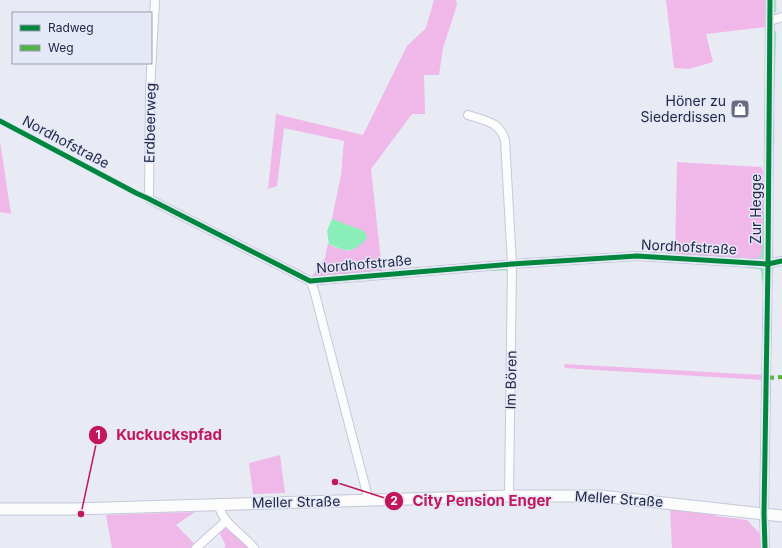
<svg xmlns="http://www.w3.org/2000/svg" width="782" height="548" viewBox="0 0 782 548" font-family="Inter,sans-serif">
<style>
.green{fill:#f0b7e9}
.water{fill:#8aeeb8}
.lines{fill:none;stroke-linecap:round;stroke-linejoin:round}
.stream{stroke:#8aeeb8;stroke-width:2.5}
.street-casing{stroke:#c4c8d9;stroke-width:10}
.secondary-casing{stroke:#c4c8d9;stroke-width:13}
.street{stroke:#fcfcfd;stroke-width:8}
.secondary{stroke:#fcfcfd;stroke-width:11}
.quiet{stroke:#55b247;stroke-width:4;stroke-dasharray:8 4;stroke-linecap:butt}
.cycleway-casing{stroke:#e4e8f7;stroke-width:8}
.cycleway{stroke:#00873e;stroke-width:5}
.labels{text-anchor:middle;stroke-width:3;stroke-linejoin:round;paint-order:stroke}
.poi-label{font-size:14px;fill:#232846;stroke:#e4e8f7;text-anchor:end}
.street-label{font-size:14px;fill:#232846;stroke:#e4e8f7}
.leader{fill:none;stroke:#c2185b;stroke-width:1.5}
.callout-dot{fill:#c2185b;stroke:#e4e8f7;stroke-width:1.5}
.mark-label{font-size:12px;text-anchor:middle;font-weight:bold;fill:#fff}
.callout-label{font-size:15px;text-anchor:middle;font-weight:bold;fill:#c2185b;stroke:#e4e8f7;stroke-width:3;stroke-linejoin:round;paint-order:stroke}
</style>
<rect width="100%" height="100%" fill="#e8ebf3"/>
<g class="green">
<path d="M 434,0 L 456,0 L 457,5 L 443,48 L 439,75 L 424,75 L 425,114 L 412,114 L 371,169 L 382,270 L 379,272 L 310,279 L 325,258 L 328,243 C 333,248 342,249 350,251 L 363,231 L 332,219 L 341,175 L 344,141 L 284,128 L 277,186 L 268,189 L 276,114 L 363,135 L 407,46 L 426,28 Z"/>
<polygon points="666,0 767,0 767,27 706,34 713,62 689,69 674,68"/>
<polygon points="0,141 11,214 0,212"/>
<polygon points="677,162 761,167 763,171 763,259 675,254"/>
<polygon points="564,364 762,375 762,380 565,368"/>
<polygon points="280,455 285,493 253,494 249,463"/>
<polygon points="670,508 715,513 715,516 747,520 762,536 762,548 672,548"/>
<polygon points="195,512 176,525 197,546 194,548 112,548 106,515"/>
<polygon points="226,528 252,548 224,548 226,546 219,532"/>
</g>
<path class="water" d="M 332,219 L 364,231 L 367,238 C 353,254 347,252 329,244 L 327,231 Z"/>
<g class="lines">
<g class="stream">
<polyline points="775,11 775,0"/>
<polyline points="773,98 775,32"/>
<polyline points="773,143 773,119"/>
<polyline points="759,259 762,257 763,251 765,190"/>
<polyline points="744,266 759,268 762,270 763,280"/>
<polyline points="493,270 505,269 508,270"/>
</g>
<defs>
<g id="street">
<polyline points="155,0 150,90 149,199 310,281 512,264 637,256 768,264 782,261"/>
<polyline points="770,21 782,17"/>
<path d="M 468,115 C 485,121 499,121 505,140 L 512,264 L 509,496"/>
<polyline points="310,281 314,290 369,501"/>
<path d="M 218,504 C 224,526 241,532 254,548"/>
<polyline points="196,548 226,521"/>
<polyline points="765,548 764,514 768,264 770,0"/>
</g>
<polyline id="secondary" points="0,509 73,509 509,496 601,496 782,516"/>
</defs>
<use href="#street" class="street-casing"/>
<use href="#secondary" class="secondary-casing"/>
<use href="#street" class="street"/>
<use href="#secondary" class="secondary"/>
<polyline class="quiet" points="766,378 782,377"/>
<defs>
<g id="cycleway">
<polyline points="0,121 136,193 149,199 310,281 512,264 637,256 768,264 782,261"/>
<polyline points="765,548 764,514 768,264 770,0"/>
</g>
</defs>
<use href="#cycleway" class="cycleway-casing"/>
<use href="#cycleway" class="cycleway"/>
</g>
<defs>
<symbol id="shop-square" viewBox="-11 -11 22 22"><rect x="-9" y="-9" width="18" height="18" rx="4" fill="#686c83" stroke="#e4e8f7"/><path d="M-5-2.5h2.3a2.7 3.5 0 0 1 5.4 0H5L5.5 6h-11ZM-1.5-2.5h3a1.5 2.3 0 0 0-3 0Z" fill="#fff"/></symbol>
</defs>
<g fill-rule="evenodd">
<use href="#shop-square" x="729" y="98" width="22" height="22"/>
</g>
<g class="labels">
<g class="poi-label">
<text x="726" y="106">Höner zu<tspan x="726" dy="16">Siederdissen</tspan></text>
</g>
<g class="street-label">
<text transform="translate(150 123) rotate(-89)" y="5">Erdbeerweg</text>
<text transform="translate(66 142) rotate(28)" y="5">Nordhofstraße</text>
<text transform="translate(756 209) rotate(-90)" y="5">Zur Hegge</text>
<text transform="translate(689 247) rotate(3)" y="5">Nordhofstraße</text>
<text transform="translate(364 264) rotate(-5)" y="5">Nordhofstraße</text>
<text transform="translate(511 380) rotate(-89)" y="5">Im Bören</text>
<text transform="translate(619 499) rotate(4)" y="5">Meller Straße</text>
<text transform="translate(296 502) rotate(-1)" y="5">Meller Straße</text>
</g>
</g>
<path class="leader" d="M81 514L98 435M335 482L394 501"/>
<g class="callout-dot">
<circle cx="81" cy="514" r="4"/>
<circle cx="335" cy="482" r="4"/>
<circle cx="98" cy="435" r="10"/>
<circle cx="394" cy="501" r="10"/>
</g>
<g class="mark-label">
<text x="98" y="439">1</text>
<text x="394" y="505">2</text>
</g>
<g class="callout-label">
<text x="169" y="440">Kuckuckspfad</text>
<text x="482" y="506">City Pension Enger</text>
</g>
<rect x="12" y="12" width="140" height="52" fill="#e4e8f7" stroke="#979bb0"/>
<rect x="20" y="25" width="20" height="6" fill="#00873e" stroke="#979bb0"/>
<text x="48" y="32" font-size="12" fill="#232846">Radweg</text>
<rect x="20" y="45" width="20" height="6" fill="#55b247" stroke="#979bb0"/>
<text x="48" y="52" font-size="12" fill="#232846">Weg</text>
</svg>
